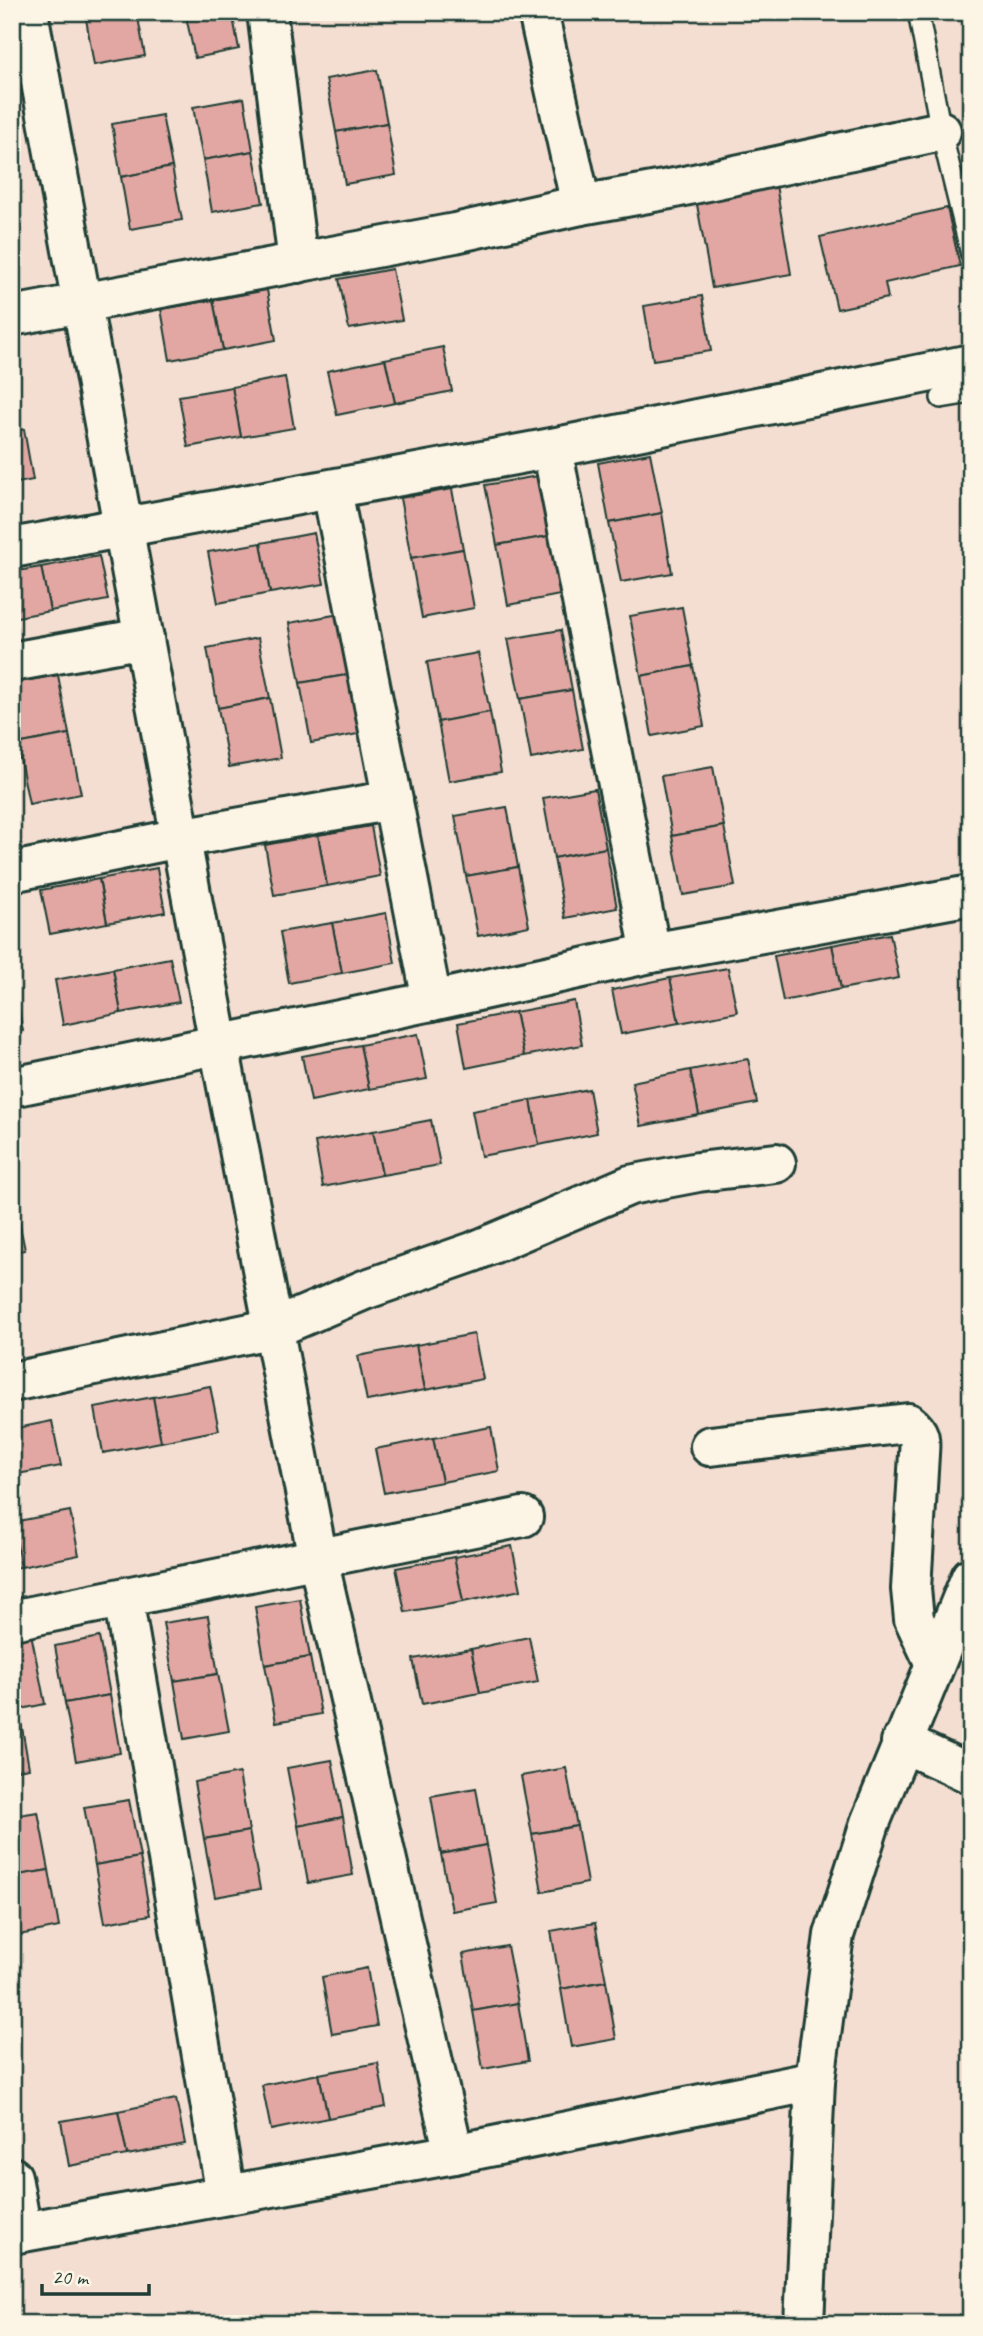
<svg xmlns="http://www.w3.org/2000/svg" width="983" height="2336" viewBox="0 0 983 2336" font-family="Caveat,sans-serif">
<style>
.building{fill:#e2a7a2;stroke:#1f3d34;stroke-width:2}
.lines{fill:none;stroke-linecap:round;stroke-linejoin:round}
.service-casing{stroke:#1f3d34;stroke-width:24}
.minor-casing{stroke:#1f3d34;stroke-width:44}
.service{stroke:#fcf5e5;stroke-width:19}
.minor{stroke:#fcf5e5;stroke-width:38}
</style>
<rect width="100%" height="100%" fill="#f4ded1"/>
<filter id="ink" filterUnits="userSpaceOnUse"><feTurbulence type="fractalNoise" baseFrequency=".0143" numOctaves="2"/><feDisplacementMap in="SourceGraphic" scale="14" xChannelSelector="R" yChannelSelector="G"/><feConvolveMatrix kernelMatrix="1 2 1 2 8 2 1 2 1" color-interpolation-filters="sRGB"/></filter>
<g filter="url(#ink)">
<g class="building">
<polygon points="137,12 145,56 94,65 85,13"/>
<polygon points="185,12 232,12 239,49 195,58"/>
<polygon points="12,48 21,91 12,92"/>
<polygon points="377,70 387,123 336,132 326,79"/>
<polygon points="244,98 253,151 203,160 193,107"/>
<polygon points="162,115 172,167 121,177 112,124"/>
<polygon points="387,123 396,175 345,184 336,132"/>
<polygon points="253,151 263,203 212,212 203,160"/>
<polygon points="172,167 182,220 130,229 121,177"/>
<polygon points="776,185 791,274 712,288 696,199"/>
<polygon points="947,208 960,266 885,283 888,298 837,309 820,237"/>
<polygon points="392,269 402,320 349,329 339,279"/>
<polygon points="267,290 276,340 223,350 213,300"/>
<polygon points="702,296 711,351 653,360 644,306"/>
<polygon points="213,300 223,350 170,360 161,309"/>
<polygon points="443,347 452,391 395,403 385,359"/>
<polygon points="385,359 395,403 337,415 327,371"/>
<polygon points="285,377 294,428 241,437 232,387"/>
<polygon points="232,387 241,437 188,447 179,396"/>
<polygon points="24,429 33,480 12,484 12,432"/>
<polygon points="650,453 662,513 609,523 598,463"/>
<polygon points="538,476 549,536 497,545 485,485"/>
<polygon points="452,489 463,549 411,558 400,498"/>
<polygon points="662,513 672,573 621,582 609,523"/>
<polygon points="314,533 324,584 270,593 261,543"/>
<polygon points="549,536 560,595 508,605 497,545"/>
<polygon points="261,543 270,593 218,603 208,552"/>
<polygon points="463,549 474,608 422,618 411,558"/>
<polygon points="99,556 108,600 50,611 41,567"/>
<polygon points="41,567 50,611 12,618 12,572"/>
<polygon points="682,607 693,666 641,676 630,616"/>
<polygon points="340,614 352,674 300,683 289,623"/>
<polygon points="561,630 572,690 520,699 508,639"/>
<polygon points="258,638 270,698 218,708 207,648"/>
<polygon points="478,653 490,712 438,722 427,662"/>
<polygon points="693,666 704,726 652,736 641,676"/>
<polygon points="352,674 363,733 311,743 300,683"/>
<polygon points="58,675 69,734 17,744 12,717 12,683"/>
<polygon points="572,690 583,749 531,759 520,699"/>
<polygon points="270,698 281,758 229,767 218,708"/>
<polygon points="490,712 501,772 449,781 438,722"/>
<polygon points="69,734 81,794 29,804 17,744"/>
<polygon points="713,767 724,826 672,836 661,776"/>
<polygon points="595,789 606,848 554,858 543,798"/>
<polygon points="507,807 518,867 466,876 455,816"/>
<polygon points="371,826 380,876 327,886 318,835"/>
<polygon points="724,826 735,886 683,895 672,836"/>
<polygon points="318,835 327,886 274,895 265,845"/>
<polygon points="606,848 617,908 565,918 554,858"/>
<polygon points="518,867 529,926 478,936 466,876"/>
<polygon points="157,868 165,912 107,923 99,879"/>
<polygon points="99,879 107,923 50,934 41,890"/>
<polygon points="386,913 395,963 342,973 332,923"/>
<polygon points="332,923 342,973 289,983 280,932"/>
<polygon points="890,934 899,978 841,989 832,945"/>
<polygon points="832,945 841,989 783,1001 774,956"/>
<polygon points="170,958 179,1002 121,1013 113,969"/>
<polygon points="728,968 737,1012 679,1023 670,978"/>
<polygon points="113,969 121,1013 63,1025 55,980"/>
<polygon points="670,978 679,1023 621,1034 612,990"/>
<polygon points="12,987 14,987 23,1031 12,1033"/>
<polygon points="574,1001 582,1045 524,1056 515,1012"/>
<polygon points="515,1012 524,1056 466,1068 458,1023"/>
<polygon points="418,1034 427,1079 369,1089 360,1045"/>
<polygon points="360,1045 369,1089 311,1101 302,1056"/>
<polygon points="748,1059 757,1103 699,1115 690,1070"/>
<polygon points="690,1070 699,1115 641,1126 632,1082"/>
<polygon points="589,1089 597,1133 539,1145 531,1100"/>
<polygon points="531,1100 539,1145 481,1156 472,1111"/>
<polygon points="431,1120 440,1165 382,1175 373,1131"/>
<polygon points="373,1131 382,1175 323,1187 315,1142"/>
<polygon points="12,1206 16,1206 25,1250 12,1252"/>
<polygon points="474,1334 483,1379 425,1390 416,1345"/>
<polygon points="416,1345 425,1390 367,1401 358,1356"/>
<polygon points="210,1386 219,1430 161,1442 153,1397"/>
<polygon points="153,1397 161,1442 103,1453 95,1408"/>
<polygon points="52,1421 61,1466 12,1475 12,1429"/>
<polygon points="491,1427 499,1471 442,1482 433,1438"/>
<polygon points="433,1438 442,1482 384,1493 375,1449"/>
<polygon points="70,1511 79,1555 21,1567 13,1522"/>
<polygon points="12,1522 21,1567 12,1568"/>
<polygon points="512,1546 521,1590 463,1602 454,1557"/>
<polygon points="454,1557 463,1602 405,1612 396,1568"/>
<polygon points="300,1599 310,1657 265,1665 255,1607"/>
<polygon points="208,1616 218,1674 174,1681 163,1623"/>
<polygon points="30,1628 45,1704 12,1711 12,1631"/>
<polygon points="99,1637 110,1695 65,1703 55,1646"/>
<polygon points="529,1637 538,1682 480,1693 471,1649"/>
<polygon points="471,1649 480,1693 422,1704 413,1659"/>
<polygon points="310,1657 321,1714 276,1722 265,1665"/>
<polygon points="218,1674 229,1731 184,1739 174,1681"/>
<polygon points="110,1695 120,1753 76,1761 65,1703"/>
<polygon points="19,1710 29,1768 12,1771 12,1711"/>
<polygon points="332,1760 343,1817 298,1826 287,1768"/>
<polygon points="566,1768 577,1826 532,1834 521,1776"/>
<polygon points="239,1773 249,1831 204,1839 194,1782"/>
<polygon points="476,1788 486,1845 441,1854 431,1796"/>
<polygon points="129,1800 140,1857 95,1865 84,1807"/>
<polygon points="38,1812 49,1870 12,1876 12,1816"/>
<polygon points="343,1817 353,1875 308,1883 298,1826"/>
<polygon points="577,1826 587,1883 542,1892 532,1834"/>
<polygon points="249,1831 260,1889 215,1897 204,1839"/>
<polygon points="486,1845 497,1903 452,1911 441,1854"/>
<polygon points="140,1857 150,1915 105,1923 95,1865"/>
<polygon points="49,1870 59,1927 14,1936 12,1923 12,1876"/>
<polygon points="595,1923 606,1981 561,1989 551,1931"/>
<polygon points="507,1946 518,2003 473,2011 463,1954"/>
<polygon points="367,1968 377,2026 332,2034 322,1977"/>
<polygon points="606,1981 616,2039 571,2047 561,1989"/>
<polygon points="518,2003 528,2061 483,2069 473,2011"/>
<polygon points="378,2063 386,2107 328,2118 319,2074"/>
<polygon points="319,2074 328,2118 271,2130 262,2085"/>
<polygon points="176,2099 185,2144 127,2155 118,2111"/>
<polygon points="118,2111 127,2155 69,2166 61,2121"/>
</g>
<g class="lines">
<defs>
<g id="service">
<polyline points="918,12 941,131 971,254"/>
<polyline points="941,398 971,393"/>
</g>
<g id="minor">
<polyline points="28,12 219,1045 318,1559 454,2154"/>
<polyline points="267,12 298,263"/>
<polyline points="538,12 581,205"/>
<polyline points="12,316 455,233 581,205 675,188 941,131"/>
<polyline points="552,448 651,953"/>
<polyline points="332,490 432,1001"/>
<polyline points="12,548 552,448 971,364"/>
<polyline points="12,662 144,638"/>
<polyline points="12,872 180,838 393,800"/>
<polyline points="12,1087 432,1001 651,953 971,895"/>
<polyline points="12,1382 275,1328 364,1290 473,1252 630,1185 698,1172 776,1163"/>
<path d="M 710,1446 L 908,1423 C 921,1433 920,1439 919,1454 L 911,1589 L 914,1619 L 935,1664"/>
<polyline points="123,1598 226,2195"/>
<polyline points="12,1620 523,1517"/>
<polyline points="901,1742 971,1774"/>
<polyline points="12,2177 22,2232"/>
<polyline points="12,2234 454,2154 815,2081"/>
<polyline points="804,2324 815,2081 834,1935 870,1823 971,1577"/>
</g>
</defs>
<use href="#service" class="service-casing"/>
<use href="#minor" class="minor-casing"/>
<use href="#service" class="service"/>
<use href="#minor" class="minor"/>
</g>
</g>
<rect width="983" height="2336" fill="none" stroke="#fcf5e5" stroke-width="42"/>
<rect x="21" y="21" width="941" height="2294" fill="none" stroke="#1f3d34" stroke-width="2.5" filter="url(#ink)"/>
<path d="M42 2284v10h107v-10" fill="none" stroke="#1f3d34" stroke-width="3.5"/>
<text x="52" y="2284" font-size="21" fill="#1f3d34" stroke="#fcf5e5" stroke-width="5" paint-order="stroke">20 m</text>
</svg>
